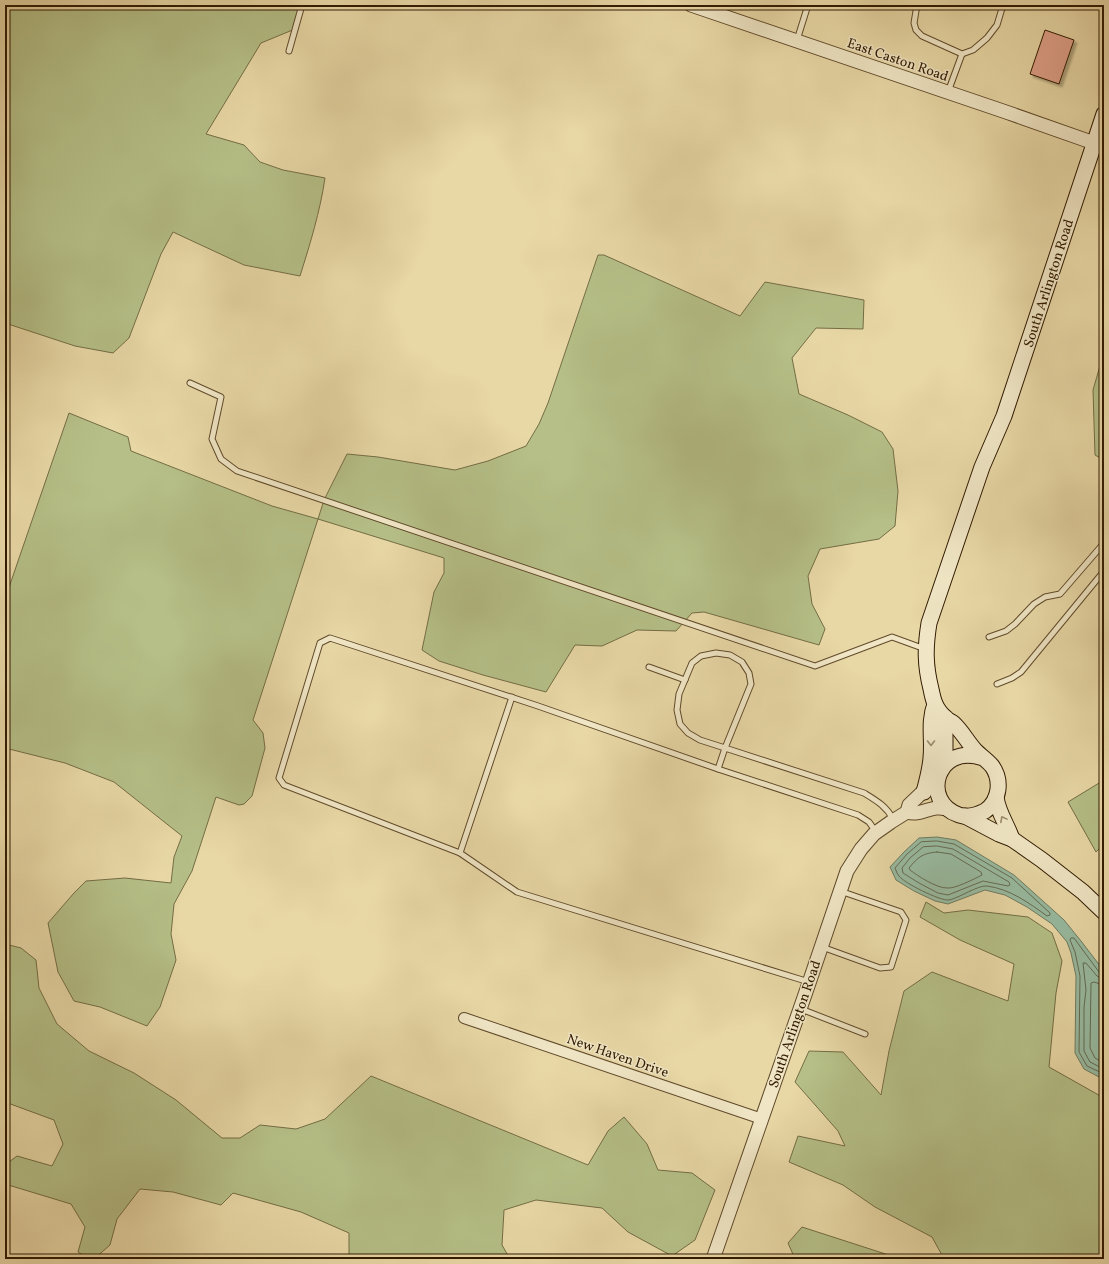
<svg xmlns="http://www.w3.org/2000/svg" width="1109" height="1264" viewBox="0 0 1109 1264" font-family="Vollkorn,serif">
<style>
.green{fill:#b5bf87;stroke:#746d44}
.water{fill:#98bba1;stroke:#6f7b61}
.lines{fill:none;stroke-linecap:round;stroke-linejoin:round}
.shore{stroke:#656b52;stroke-width:1}
.building{fill:#dfa089;stroke:#321b02;filter:url(#shadow)}
.service-casing{stroke:#604a2b;stroke-width:7}
.minor-casing{stroke:#604a2b;stroke-width:12}
.tertiary-casing{stroke:#604a2b;stroke-width:15}
.secondary-casing{stroke:#321b02;stroke-width:17}
.service{stroke:#f0e6c5;stroke-width:5}
.minor{stroke:#f0e6c5;stroke-width:10}
.tertiary{stroke:#f0e6c5;stroke-width:13}
.secondary{stroke:#f0e6c5;stroke-width:15}
.oneway{stroke:#9a8b6d}
.labels{text-anchor:middle;stroke-width:3;stroke-linejoin:round;paint-order:stroke}
.street-label{font-size:14px;fill:#321b02;stroke:#f0e6c5}
</style>
<defs>
<filter id="shadow"><feDropShadow dx="3" dy="3" stdDeviation="1" flood-color="#0004"/></filter>
</defs>
<rect width="100%" height="100%" fill="#e8d8a6"/>
<filter id="stains"><feTurbulence type="fractalNoise" baseFrequency=".005" numOctaves="4"/><feColorMatrix values="0 0 0 0 .2 0 0 0 0 .09 0 0 0 0 .02 0 0 0 .5 -.17"/></filter>
<radialGradient id="worn" r=".72"><stop offset=".6" stop-color="#630" stop-opacity="0"/><stop offset="1" stop-color="#630" stop-opacity=".3"/></radialGradient>
<g class="green">
<path d="M 5,5 L 302,5 L 295,29 L 261,43 L 206,134 L 244,145 L 260,162 L 283,170 L 325,178 C 320,212 310,244 300,276 L 244,265 L 173,232 L 161,254 L 129,338 L 113,353 L 75,346 L 5,323 Z"/>
<polygon points="598,255 604,255 740,316 765,282 864,300 863,329 816,328 792,358 799,394 848,415 882,432 893,449 898,491 895,526 879,539 820,549 808,576 812,604 825,629 819,645 704,612 692,613 676,631 637,630 602,646 575,645 546,692 483,675 439,661 422,650 434,592 444,573 444,558 318,519 253,720 263,733 265,748 252,796 244,804 239,805 216,797 192,871 174,904 171,934 176,960 160,1007 147,1026 100,1007 74,1001 58,972 48,923 74,893 86,881 125,878 171,883 174,857 182,836 114,782 65,763 5,748 5,599 69,413 128,437 131,451 272,506 318,519 324,500 347,454 378,457 455,470 488,461 526,446 539,424 548,403"/>
<polygon points="1104,352 1104,460 1095,455 1093,390"/>
<polygon points="1104,780 1104,844 1096,852 1068,802"/>
<polygon points="926,902 944,913 968,910 1028,917 1052,933 1062,961 1056,993 1049,1067 1104,1098 1104,1259 941,1259 943,1257 932,1237 875,1207 843,1185 789,1162 798,1136 845,1146 838,1131 795,1082 809,1051 843,1052 881,1095 889,1051 904,991 932,972 1008,1001 1014,964 960,940 920,917"/>
<polygon points="5,944 21,948 36,960 39,988 57,1024 89,1051 134,1073 176,1100 222,1138 240,1138 260,1125 296,1129 325,1119 371,1076 588,1165 608,1131 624,1117 647,1144 658,1170 692,1173 715,1190 695,1240 672,1256 628,1232 602,1208 536,1200 504,1210 502,1245 510,1259 347,1259 349,1254 349,1233 301,1212 233,1193 221,1205 173,1192 140,1189 117,1219 110,1245 94,1259 89,1259 78,1252 85,1227 71,1204 5,1184 5,1165 17,1156 52,1166 63,1144 54,1120 5,1102"/>
<polygon points="802,1227 901,1259 795,1259 788,1243"/>
</g>
<polygon class="water" points="937,837 956,840 1014,875 1064,920 1081,941 1104,971 1104,1078 1099,1077 1084,1069 1075,1053 1076,976 1071,953 1067,942 1052,924 1027,907 1005,895 985,890 948,904 935,901 914,891 896,880 890,867 904,852 919,838"/>
<g class="lines">
<g class="shore">
<path d="M 937,841 L 954,844 L 1012,878 L 1050,913 L 1050,915 L 1047,916 C 1029,903 1010,889 987,886 C 978,885 959,898 949,900 C 940,901 904,883 899,876 C 897,874 896,870 895,868 L 907,854 L 921,842 Z"/>
<polygon points="937,846 953,849 1009,882 1010,885 1008,886 983,881 948,895 938,893 919,883 903,873 902,868 910,858 923,847"/>
<path d="M 937,852 L 951,854 L 981,872 L 982,875 C 974,879 955,889 947,888 C 936,888 918,876 910,870 L 909,868 C 918,857 923,853 937,852 Z"/>
<polyline points="1104,974 1099,972 1074,938 1071,938 1070,940 1075,952 1080,976 1079,1052 1087,1066 1104,1074"/>
<polyline points="1104,979 1097,976 1086,963 1083,963 1086,990 1084,1007 1084,1051 1090,1062 1104,1069"/>
<polyline points="1104,985 1094,982 1091,983 1090,1048 1095,1058 1104,1063"/>
</g>
</g>
<polygon class="building" points="1045,30 1074,40 1059,84 1030,74"/>
<g class="lines">
<defs>
<g id="service">
<polyline points="917,5 914,23 916,30 922,36 962,54 973,50 987,38 997,25 1003,5"/>
<polyline points="797,40 808,5"/>
<polyline points="289,51 302,5"/>
<polyline points="948,92 962,54"/>
<polyline points="190,383 221,397 212,439 221,459 237,471 815,666 892,637 925,649"/>
<polyline points="989,637 1006,631 1015,624 1034,604 1045,597 1060,594 1104,543"/>
<polyline points="649,667 685,680"/>
<polyline points="997,684 1012,678 1021,672 1104,571"/>
<path d="M 718,769 L 725,748 L 751,684 L 749,673 L 742,662 L 730,655 L 716,653 L 701,656 L 692,663 L 679,694 L 677,710 L 680,724 L 688,733 L 700,740 L 725,748 L 864,793 C 877,801 886,806 893,819"/>
<polyline points="460,853 512,697"/>
<polyline points="822,947 880,968 891,967 906,920 901,912 840,891"/>
<polyline points="809,982 517,892 460,853 284,785 279,778 320,643 330,638 538,706 718,769 858,815 869,822 876,832"/>
<polyline points="801,1009 865,1034"/>
</g>
<polyline id="minor" points="464,1018 762,1119"/>
<g id="tertiary">
<polyline points="691,5 1006,112 1094,143"/>
<path d="M 907,812 C 923,817 930,803 950,810"/>
<polyline points="713,1259 808,986 847,871 861,849 874,834 891,822 907,812 909,805 931,784"/>
</g>
<g id="secondary">
<path d="M 983,758 C 936,742 920,802 959,815 C 968,818 977,815 985,811 C 1000,801 1002,780 992,766 C 987,760 979,755 974,749 C 967,741 961,730 953,723 C 951,721 948,721 946,718 C 942,715 937,708 935,704 C 933,699 932,694 931,689 C 925,665 925,648 929,623 L 982,467 L 1004,416 L 1104,114"/>
<polyline points="942,769 945,758 945,725 946,719"/>
<path d="M 924,792 C 927,781 930,770 931,758 C 933,739 928,722 935,704"/>
<path d="M 996,797 C 998,813 1007,824 1012,839"/>
<polyline points="965,816 999,834 1012,839 1042,860 1083,892 1104,912"/>
</g>
</defs>
<use href="#service" class="service-casing"/>
<use href="#minor" class="minor-casing"/>
<use href="#tertiary" class="tertiary-casing"/>
<use href="#secondary" class="secondary-casing"/>
<use href="#service" class="service"/>
<use href="#minor" class="minor"/>
<use href="#tertiary" class="tertiary"/>
<use href="#secondary" class="secondary"/>
</g>
<defs><path id="oneway-chevron" d="M-2-3.5L2.5 0L-2 3.5" fill="none" stroke-width="1.6" stroke-linecap="round" stroke-linejoin="round"/></defs>
<g class="oneway">
<use href="#oneway-chevron" transform="translate(931 743) rotate(90)"/>
<use href="#oneway-chevron" transform="translate(1003 819) rotate(-118)"/>
</g>
<g class="labels">
<g class="street-label">
<text transform="translate(898 59) rotate(19)" y="5">East Caston Road</text>
<text transform="translate(1048 283) rotate(-72)" y="5">South Arlington Road</text>
<text transform="translate(794 1024) rotate(-71)" y="5">South Arlington Road</text>
<text transform="translate(618 1055) rotate(19)" y="5">New Haven Drive</text>
</g>
</g>
<rect width="1109" height="1264" fill="none" stroke="#e8d8a6" stroke-width="20"/>
<rect x="6" y="6" width="1097" height="1252" fill="none" stroke="#321b02" stroke-width="2"/>
<rect x="10" y="10" width="1089" height="1244" fill="none" stroke="#321b02"/>
<rect width="100%" height="100%" filter="url(#stains)"/>
<rect width="100%" height="100%" fill="url(#worn)"/>
</svg>
